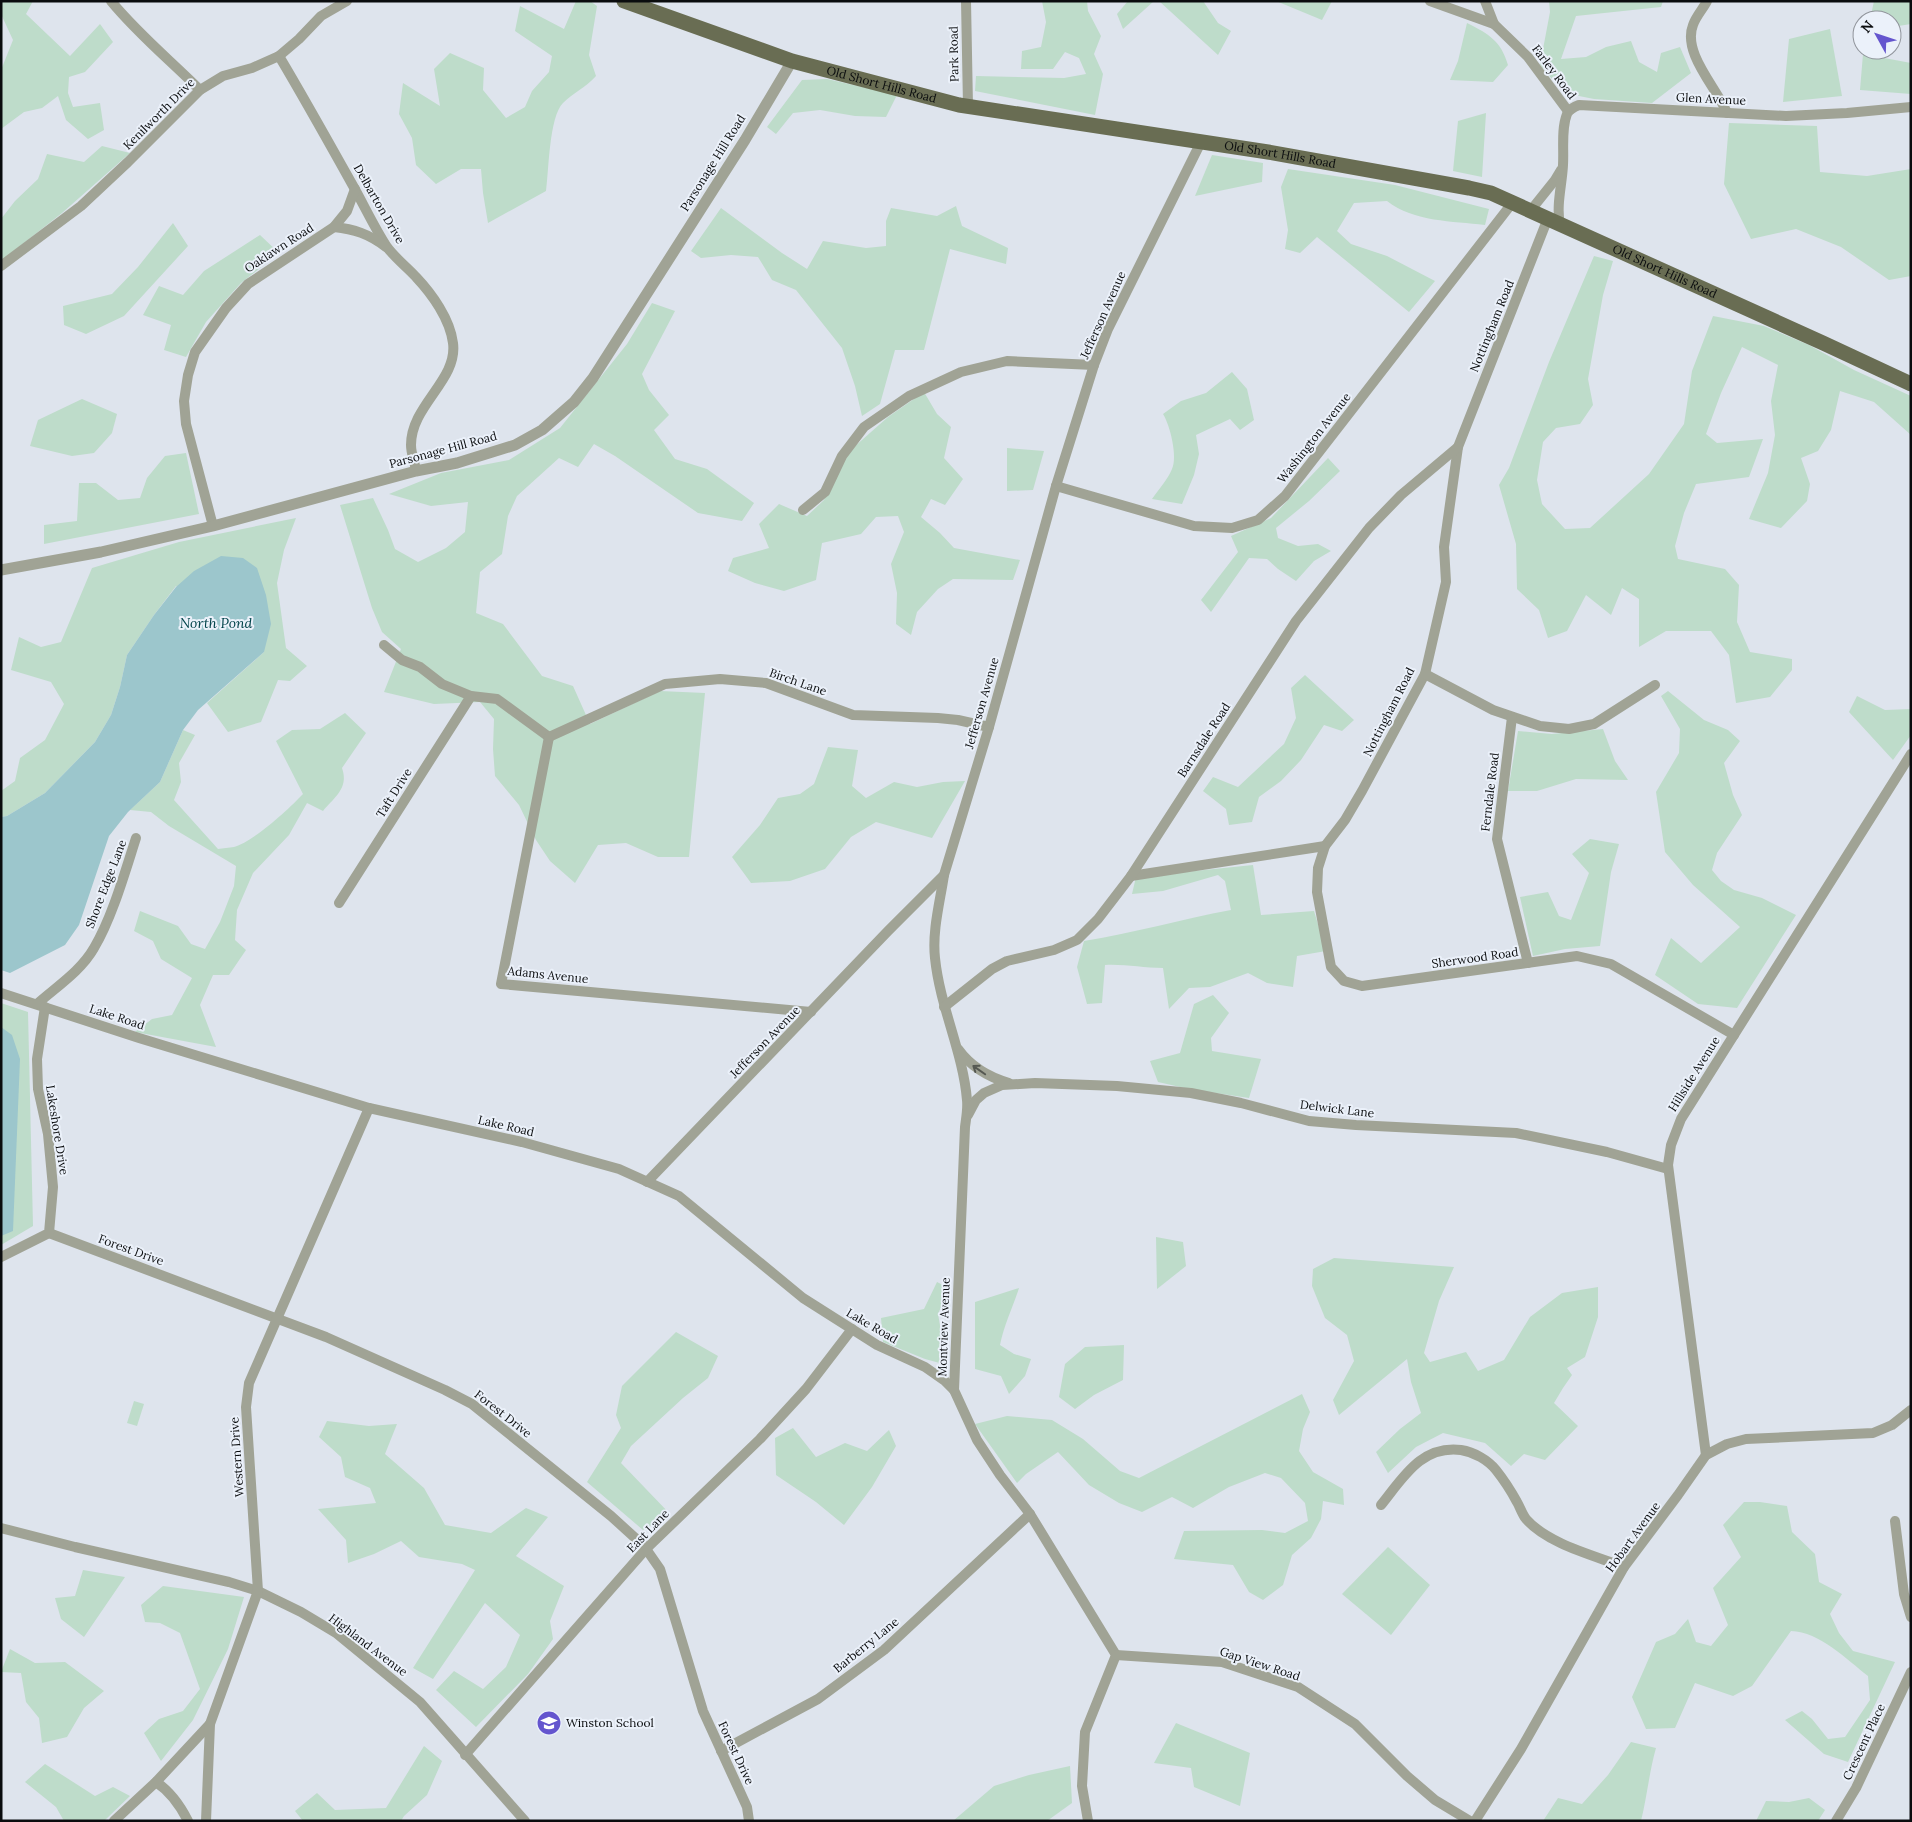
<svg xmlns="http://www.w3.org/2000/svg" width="1912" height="1822" viewBox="0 0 1912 1822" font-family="Lora,serif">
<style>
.green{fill:#bedcca}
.water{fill:#9cc6cc}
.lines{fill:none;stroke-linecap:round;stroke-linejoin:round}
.minor{stroke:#a0a395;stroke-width:10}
.tertiary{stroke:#a0a395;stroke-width:11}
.primary{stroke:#696d53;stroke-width:15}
.oneway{stroke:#555852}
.labels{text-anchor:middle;stroke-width:4;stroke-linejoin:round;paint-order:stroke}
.street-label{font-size:12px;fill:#0a0c0e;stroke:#ebf1fa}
.poi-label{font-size:12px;fill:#0a0c0e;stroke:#ebf1fa;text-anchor:start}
.water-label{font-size:14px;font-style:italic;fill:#004249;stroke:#ebf1fa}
</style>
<rect width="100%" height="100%" fill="#dee4ed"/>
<g class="green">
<polygon points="1,1 33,1 26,14 70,56 100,24 113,42 85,72 69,77 68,93 73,107 100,103 104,130 88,139 66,120 58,96 42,108 24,112 1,129 1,70 13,40 1,14"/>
<path d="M 576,1 L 590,1 L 597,6 L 589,55 L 596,76 C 585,88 573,93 563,103 C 549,117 549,170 546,191 L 488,223 L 483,193 L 481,169 L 461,169 L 436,184 L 416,165 L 412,138 L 399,114 L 403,83 L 440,106 L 434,69 L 450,53 L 484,68 L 483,90 L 506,118 L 525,107 L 532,91 L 549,72 L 552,56 L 515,31 L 520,6 L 564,29 Z"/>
<polygon points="1042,1 1087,1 1088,11 1101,36 1094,54 1103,74 1095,115 975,91 976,76 1064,78 1086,74 1079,58 1065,52 1053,69 1021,69 1022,51 1041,47 1046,22"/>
<polygon points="1128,1 1154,1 1123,29 1117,14"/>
<polygon points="1159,1 1203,1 1218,23 1231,31 1218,55"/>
<polygon points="1276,1 1332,1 1322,20"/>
<polygon points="1549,1 1663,1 1661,7 1576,16 1561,59 1586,57 1606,47 1631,41 1639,62 1657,72 1661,53 1680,47 1691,73 1652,103 1594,99 1564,93 1540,65 1550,12"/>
<polygon points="1874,1 1911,1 1911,24 1892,27 1892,20 1870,20"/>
<path d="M 1467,23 C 1489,34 1501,41 1508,65 L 1493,82 L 1450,80 L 1458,61 Z"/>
<polygon points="1830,29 1842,96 1783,102 1789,39"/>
<polygon points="1863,54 1911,63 1911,94 1860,90"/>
<polygon points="827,79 897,95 886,117 855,116 820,110 793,113 776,134 767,127 802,80"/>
<polygon points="1486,113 1482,177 1453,171 1458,121"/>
<polygon points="1729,123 1817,126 1820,172 1867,176 1911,169 1911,276 1889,280 1841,247 1796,229 1751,239 1724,184"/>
<polygon points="102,146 130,153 62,213 1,261 1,219 15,201 38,179 47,154 84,162"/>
<polygon points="1212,155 1263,163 1262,182 1195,196"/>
<path d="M 1288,169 L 1395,185 L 1489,209 L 1485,225 C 1452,221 1414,222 1387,201 L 1354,203 L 1337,231 L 1351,244 L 1387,256 L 1435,281 L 1409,312 L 1317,237 L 1300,253 L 1285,249 L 1288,230 L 1281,187 Z"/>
<polygon points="956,206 962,226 1008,248 1006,264 950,249 924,350 895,350 880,404 862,416 855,386 842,348 796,290 772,280 758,257 731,255 701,258 691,251 721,208 782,253 807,269 823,241 866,248 886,246 886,221 891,208 937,216"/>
<polygon points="173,223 188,246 124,316 86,334 64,325 63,306 112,294 138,267"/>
<polygon points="260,235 279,253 241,283 206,322 186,357 164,350 171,325 143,315 159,286 183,295 204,271"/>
<polygon points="1594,256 1613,261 1603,295 1588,379 1593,405 1580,424 1556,428 1543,442 1537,480 1542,504 1565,529 1590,528 1649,474 1684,424 1692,371 1713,316 1764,326 1809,345 1854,370 1911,396 1911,435 1874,402 1840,391 1831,430 1818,451 1801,458 1810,484 1807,501 1781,528 1749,519 1768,473 1775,435 1771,401 1778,365 1742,347 1721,393 1706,434 1717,443 1763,439 1749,477 1696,484 1684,513 1675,546 1678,559 1725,569 1739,585 1737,622 1750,652 1792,659 1792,670 1770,697 1736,703 1729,655 1711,631 1666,631 1639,647 1639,599 1622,588 1611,615 1586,595 1567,631 1548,638 1539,610 1517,589 1516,544 1499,485 1509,468 1549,362"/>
<polygon points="652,303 675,311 642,374 649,390 669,415 654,430 675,459 707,469 754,503 742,521 698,513 615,456 594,444 578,467 559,458 517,496 508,516 502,554 480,572 476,613 503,624 542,676 573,686 590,724 660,691 705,693 689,857 658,857 626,843 598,845 575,883 550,861 536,840 519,805 495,776 493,749 494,719 480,702 434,704 384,692 401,649 382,632 372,608 340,505 373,498 388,530 395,549 418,562 446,548 465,532 468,502 431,506 389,494 441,473 509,460 560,428 627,344"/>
<path d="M 1232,372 L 1247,389 L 1254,420 L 1240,430 L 1230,419 L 1196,435 L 1199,454 L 1194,475 L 1182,504 L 1152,499 C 1159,489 1168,479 1172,469 C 1178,457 1170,425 1163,414 L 1181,401 L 1206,393 Z"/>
<polygon points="924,392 937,414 951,427 944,458 963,479 945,505 931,499 921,517 940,533 954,548 1020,560 1013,580 953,579 938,589 917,612 911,635 896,624 897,593 891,564 904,532 898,516 876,517 861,534 822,543 816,580 784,591 755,583 728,571 733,558 769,548 759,524 779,504 807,516 824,500 845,455 888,417"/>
<polygon points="82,399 117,414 112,433 94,453 72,456 30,446 38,420"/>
<polygon points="1007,448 1044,451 1033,490 1007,491"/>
<polygon points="186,453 199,514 44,544 44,525 77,521 79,483 96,483 118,500 140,498 147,478 165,456"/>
<polygon points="1328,458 1340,471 1309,501 1276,528 1278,538 1298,546 1318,544 1331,551 1314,561 1296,581 1278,569 1267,559 1249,558 1211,612 1201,600 1238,552 1231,536 1271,518"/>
<polygon points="296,518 284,550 277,583 286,648 307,666 290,681 278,680 261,722 228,732 207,703 264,652 176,586 154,615 127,655 120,687 111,715 95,742 45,793 7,816 1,817 1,791 15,781 20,758 45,740 64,704 51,682 11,670 19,637 41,647 61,642 92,568 179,542"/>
<polygon points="1305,675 1354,720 1342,731 1324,725 1301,760 1281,781 1259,797 1252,822 1229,825 1226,809 1203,791 1213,777 1238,787 1284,744 1296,718 1291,688"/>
<polygon points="1668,691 1704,720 1728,730 1740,741 1724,763 1733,795 1742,815 1717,853 1712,870 1721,881 1734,890 1762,898 1796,915 1737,1008 1698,1004 1655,975 1671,938 1701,963 1740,927 1693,885 1665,852 1656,792 1679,753 1680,729 1661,696"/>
<polygon points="1857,696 1885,710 1911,709 1911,735 1893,760 1849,712"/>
<path d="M 345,713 L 366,733 L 342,768 C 349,788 335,797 323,811 L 307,803 L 289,835 L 253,873 L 237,910 L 235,940 L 246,950 L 229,975 L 213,975 L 200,1005 L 216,1047 L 135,1032 L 152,1019 L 172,1015 L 192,978 L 161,959 L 153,941 L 134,931 L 140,911 L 178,926 L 191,944 L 205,949 L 220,922 L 234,886 L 236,866 L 169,826 L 151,812 L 130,810 L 160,782 L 183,730 L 195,735 L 179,763 L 181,782 L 174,800 L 218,849 C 223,848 229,848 234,847 C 253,842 289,809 303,794 L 276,741 L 292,730 L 320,729 Z"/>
<polygon points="1603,729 1615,761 1628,780 1576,779 1537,791 1508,791 1518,731 1552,734"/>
<polygon points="828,747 858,750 852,786 866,798 894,782 917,787 943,782 965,781 932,838 876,822 851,837 825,869 790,881 751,883 732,857 760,825 778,798 800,794 814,784"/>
<polygon points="1590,839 1619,844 1611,872 1600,946 1565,949 1533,956 1520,897 1548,892 1559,916 1571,920 1589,873 1572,854"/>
<path d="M 1253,865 L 1261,915 L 1314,911 L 1326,951 L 1297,956 L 1293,987 L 1267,983 L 1248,973 L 1210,987 L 1189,988 L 1169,1009 L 1163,968 C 1143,968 1125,964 1105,965 L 1102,1003 L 1087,1004 L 1077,967 L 1084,941 C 1134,933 1182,919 1231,910 L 1225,881 L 1218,875 L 1163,891 L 1132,894 L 1136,877 Z"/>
<polygon points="1213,995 1229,1013 1211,1038 1212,1051 1261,1059 1249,1098 1189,1089 1158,1082 1150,1061 1180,1053 1194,1004"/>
<polygon points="1,1003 28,1012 33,1226 1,1245"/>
<polygon points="1156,1237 1183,1242 1186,1266 1157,1289"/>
<polygon points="1334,1258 1454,1267 1439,1301 1424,1353 1430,1362 1466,1352 1478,1371 1504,1360 1530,1317 1562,1293 1598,1287 1598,1317 1585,1357 1567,1368 1572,1375 1563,1388 1554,1403 1578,1426 1545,1460 1524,1454 1511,1466 1485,1443 1443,1433 1416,1447 1388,1473 1376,1452 1400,1429 1421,1413 1411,1382 1407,1359 1339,1415 1333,1400 1354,1361 1347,1335 1325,1318 1312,1286 1313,1269"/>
<polygon points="937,1282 949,1288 938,1314 947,1365 925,1359 883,1342 881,1318 924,1309"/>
<path d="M 1019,1288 C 1013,1307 1004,1325 1000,1345 L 1014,1354 L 1031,1359 L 1025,1376 L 1009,1394 L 1001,1376 L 975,1369 L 975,1302 Z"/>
<polygon points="676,1332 718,1356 708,1378 683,1398 631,1446 621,1463 670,1514 643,1530 587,1482 621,1428 616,1415 622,1386"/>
<polygon points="1124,1345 1123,1380 1094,1395 1075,1409 1059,1397 1065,1364 1085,1347"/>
<polygon points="1302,1394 1310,1412 1303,1429 1299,1451 1313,1472 1343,1489 1344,1505 1323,1501 1321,1519 1311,1538 1292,1555 1283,1585 1263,1600 1249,1592 1233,1565 1174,1559 1184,1531 1262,1530 1285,1533 1308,1521 1305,1503 1281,1478 1265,1473 1229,1487 1193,1508 1172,1497 1142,1512 1119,1503 1089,1485 1058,1452 1026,1474 1017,1483 975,1424 1007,1416 1052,1420 1083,1439 1120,1471 1139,1478"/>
<polygon points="134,1401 144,1404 137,1426 127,1423"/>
<polygon points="327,1421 369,1426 397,1424 385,1454 424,1488 445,1525 491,1533 526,1508 548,1517 516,1556 564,1586 550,1621 553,1639 528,1674 476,1727 436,1690 454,1671 483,1689 506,1667 520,1635 485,1603 433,1679 413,1668 475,1570 462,1564 419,1557 401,1541 374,1554 348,1563 346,1540 318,1509 376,1503 370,1488 345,1477 341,1457 319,1437"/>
<polygon points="793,1428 816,1457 845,1443 867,1451 889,1430 896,1446 872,1487 844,1525 816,1502 776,1475 775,1438"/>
<path d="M 1744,1502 L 1760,1502 L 1787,1506 L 1792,1532 L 1815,1554 L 1819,1582 L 1842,1594 L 1830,1614 L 1839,1633 L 1853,1651 L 1895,1662 L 1848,1762 L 1824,1754 L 1785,1720 L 1802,1711 L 1812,1719 L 1828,1739 L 1845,1737 L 1870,1700 L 1868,1676 C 1846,1659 1820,1632 1791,1631 L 1752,1686 L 1733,1696 L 1695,1683 L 1675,1728 L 1646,1729 L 1632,1697 L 1656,1642 L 1675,1634 L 1688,1619 L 1696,1642 L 1711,1646 L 1728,1625 L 1713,1588 L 1741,1557 L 1723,1525 Z"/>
<polygon points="1388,1547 1430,1585 1391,1635 1342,1594"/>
<polygon points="83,1570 125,1577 84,1637 61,1619 55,1598 75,1596"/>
<polygon points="163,1586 244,1597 228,1649 193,1720 161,1761 144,1733 159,1719 183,1711 200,1689 180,1633 160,1623 145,1622 141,1605"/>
<polygon points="10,1649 35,1663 65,1662 104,1691 84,1708 67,1737 42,1743 39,1718 26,1702 21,1673 1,1672"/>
<polygon points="1176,1723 1250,1753 1240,1806 1194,1787 1191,1768 1154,1763"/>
<path d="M 1631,1742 L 1656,1748 C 1649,1773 1647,1797 1641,1821 L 1543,1821 L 1558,1798 L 1582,1804 L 1608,1775 Z"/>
<polygon points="424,1746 442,1761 427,1795 404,1816 401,1821 303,1821 295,1811 317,1793 335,1810 386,1808"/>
<polygon points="45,1764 95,1796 113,1787 130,1796 104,1821 64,1821 56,1807 25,1782"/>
<polygon points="1070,1766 1072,1803 1047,1821 953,1821 994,1786 1029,1775"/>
<polygon points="1809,1798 1825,1810 1818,1821 1756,1821 1766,1801 1789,1802"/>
</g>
<g class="water">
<polygon points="221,556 243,558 257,568 266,595 271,624 264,652 198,710 183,730 160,782 128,812 109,836 79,925 65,945 10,973 1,970 1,817 7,816 45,793 95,742 111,715 120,687 127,655 154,615 176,587 194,571"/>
<polygon points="1,1027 12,1035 20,1059 13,1231 1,1236"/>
</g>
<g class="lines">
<g class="minor">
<path d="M 111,1 C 138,34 170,60 200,90"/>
<polyline points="966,1 968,106"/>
<polyline points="1430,1 1494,24"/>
<polyline points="1485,1 1494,24 1528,57 1568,111"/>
<path d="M 1707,1 C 1703,9 1696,16 1693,25 C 1682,53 1717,88 1727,113"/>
<path d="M 279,56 C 304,98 328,141 352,184 C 364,205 374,227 387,247 C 395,258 407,267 416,277 C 432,294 450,319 453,343 C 458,380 411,405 411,445 C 411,454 415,463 416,471"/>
<polyline points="1531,210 1555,180 1561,170"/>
<polyline points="1548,218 1458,447 1444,547 1446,582 1425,674 1362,791 1345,820 1325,846 1318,868 1317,892 1331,967 1344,981 1362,986 1577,956 1611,964 1734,1035"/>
<path d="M 1560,225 C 1556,205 1562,185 1563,165 C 1564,149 1561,129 1567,114 C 1569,109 1574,107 1579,105 L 1786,116 L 1847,113 L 1911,107"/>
<path d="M 334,227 C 354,229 369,234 386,247"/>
<polyline points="1,266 81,206 128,162 200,90 223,76 252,68 279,56 299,39 321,16 347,1"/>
<polyline points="1056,486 1194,526 1232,528 1258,520 1285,496 1513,202"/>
<polyline points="803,510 825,492 842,456 864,427 909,396 961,372 1007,361 1094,365"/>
<polyline points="213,526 186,424 184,401 188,375 195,352 226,308 248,284 334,227 347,211 355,189"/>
<polyline points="384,645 402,660 420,667 442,684 471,696 497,699 549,737"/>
<polyline points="1425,674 1493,710 1540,726 1569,729 1594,724 1655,685"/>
<polyline points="1512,717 1497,839 1528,963"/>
<polyline points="549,737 501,984 811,1012"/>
<polyline points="549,737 665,684 720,679 766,683 853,715 938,718 958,720 989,727"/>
<path d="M 944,875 C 940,902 932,931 935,958 C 940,1007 963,1052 967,1100 C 968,1109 966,1119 965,1127 L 954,1390 L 977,1440 L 1000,1475 L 1030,1514 L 1116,1655 L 1085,1732 L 1082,1786 L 1088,1821"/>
<polyline points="1131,876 1325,846"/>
<polyline points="339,903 471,696"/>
<polyline points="1,993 139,1038 369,1108 522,1142 619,1169 679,1196 803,1298 877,1345 925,1367 945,1381 954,1390"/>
<path d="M 37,1004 C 56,987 81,971 94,948 C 112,918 125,872 136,838"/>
<polyline points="944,1007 992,969 1007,961 1054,950 1077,940 1098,919 1131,876 1296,621 1369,528 1401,495 1458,447"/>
<path d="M 958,1049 C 971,1067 988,1077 1009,1083"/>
<polyline points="968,1115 976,1100 984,1093 1002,1085 1035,1083 1117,1086 1191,1093 1241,1103 1309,1121 1356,1125 1516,1133 1607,1152 1668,1169"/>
<polyline points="647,1182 888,931 944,875 989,727 1056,486 1094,365 1108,329 1201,142"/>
<polyline points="49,1233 326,1337 445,1390 472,1404 611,1516 644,1546 660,1569 703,1711 747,1807 749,1821"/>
<polyline points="1,1257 49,1233 53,1187 48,1134 38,1089 37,1059 45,1007"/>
<polyline points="1706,1455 1668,1165 1671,1145 1681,1119 1911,754"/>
<path d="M 1381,1505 C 1403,1478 1421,1445 1461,1450 C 1474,1452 1488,1460 1496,1470 C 1504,1480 1511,1491 1517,1502 C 1520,1507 1522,1514 1526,1519 C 1548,1544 1593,1555 1624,1567"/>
<polyline points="1895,1521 1904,1594 1911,1617"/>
<polyline points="1,1528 75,1547 229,1582 258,1591 301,1612 336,1633 420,1702 525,1821"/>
<polyline points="1116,1655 1222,1662 1298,1687 1355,1724 1407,1776 1435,1800 1470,1821"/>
<polyline points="721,1751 818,1699 884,1650 1030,1514"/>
<polyline points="465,1755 646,1549 760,1439 806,1389 852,1329"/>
<path d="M 156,1782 C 171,1792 180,1805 188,1821"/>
<polyline points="114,1821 156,1782 210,1724"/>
<polyline points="206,1821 210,1724 258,1591 246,1407 249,1383 369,1108"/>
<polyline points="1475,1821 1521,1749 1624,1567 1678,1495 1706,1455 1727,1444 1746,1439 1873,1433 1892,1425 1911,1410"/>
<polyline points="1836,1821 1856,1788 1911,1672"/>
</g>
<polyline class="tertiary" points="1,570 101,552 213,526 416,471 457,463 515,445 542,430 574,402 593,378 745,140 792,61"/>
<path class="primary" id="s1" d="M 624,1 L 792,61 L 959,105 L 1268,152 L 1469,188 L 1491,193 L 1823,343 L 1911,384"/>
</g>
<defs><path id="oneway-shaft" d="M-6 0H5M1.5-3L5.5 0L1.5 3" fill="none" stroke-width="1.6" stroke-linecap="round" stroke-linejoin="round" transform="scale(1.25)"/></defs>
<use class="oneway" href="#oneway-shaft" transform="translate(979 1070) rotate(-145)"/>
<defs>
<symbol id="school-disc" viewBox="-11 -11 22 22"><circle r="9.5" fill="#6455ce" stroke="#ebf1fa"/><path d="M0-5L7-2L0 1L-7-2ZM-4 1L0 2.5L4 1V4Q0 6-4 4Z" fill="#fff"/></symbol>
</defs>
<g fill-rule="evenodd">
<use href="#school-disc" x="535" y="1709" width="28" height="28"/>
</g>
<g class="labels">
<g class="street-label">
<text transform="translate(954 54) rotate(-91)" y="4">Park Road</text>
<text transform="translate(1554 72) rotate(53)" y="4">Farley Road</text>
<text dy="4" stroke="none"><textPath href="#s1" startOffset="271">Old Short Hills Road</textPath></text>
<text transform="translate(1711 99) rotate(3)" y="4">Glen Avenue</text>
<text transform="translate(159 114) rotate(-45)" y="4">Kenilworth Drive</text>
<text dy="4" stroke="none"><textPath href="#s1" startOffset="676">Old Short Hills Road</textPath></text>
<text transform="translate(713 163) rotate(-58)" y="4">Parsonage Hill Road</text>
<text transform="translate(379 204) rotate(60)" y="4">Delbarton Drive</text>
<text transform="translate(279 248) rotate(-33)" y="4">Oaklawn Road</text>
<text dy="4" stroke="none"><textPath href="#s1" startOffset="1081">Old Short Hills Road</textPath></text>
<text transform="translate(1103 315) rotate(-66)" y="4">Jefferson Avenue</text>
<text transform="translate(1492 326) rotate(-68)" y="4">Nottingham Road</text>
<text transform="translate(1314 438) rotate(-52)" y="4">Washington Avenue</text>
<text transform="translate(443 450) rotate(-15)" y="4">Parsonage Hill Road</text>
<text transform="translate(798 682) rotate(19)" y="4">Birch Lane</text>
<text transform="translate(982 703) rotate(-74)" y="4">Jefferson Avenue</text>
<text transform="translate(1389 712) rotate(-63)" y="4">Nottingham Road</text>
<text transform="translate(1204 740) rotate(-57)" y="4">Barnsdale Road</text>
<text transform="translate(1490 792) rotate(-83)" y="4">Ferndale Road</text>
<text transform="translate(394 793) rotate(-58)" y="4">Taft Drive</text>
<text transform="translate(106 884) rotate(-69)" y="4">Shore Edge Lane</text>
<text transform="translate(1475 958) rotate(-8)" y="4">Sherwood Road</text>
<text transform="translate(548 975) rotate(6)" y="4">Adams Avenue</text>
<text transform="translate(117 1017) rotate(18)" y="4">Lake Road</text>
<text transform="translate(765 1042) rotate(-46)" y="4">Jefferson Avenue</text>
<text transform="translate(1694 1074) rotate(-58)" y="4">Hillside Avenue</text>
<text transform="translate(1337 1109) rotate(7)" y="4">Delwick Lane</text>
<text transform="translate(506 1126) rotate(13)" y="4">Lake Road</text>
<text transform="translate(57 1130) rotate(81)" y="4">Lakeshore Drive</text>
<text transform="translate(131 1250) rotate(20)" y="4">Forest Drive</text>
<text transform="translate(872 1326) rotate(30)" y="4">Lake Road</text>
<text transform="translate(944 1327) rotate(-88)" y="4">Montview Avenue</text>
<text transform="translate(503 1414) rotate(38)" y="4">Forest Drive</text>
<text transform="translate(237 1457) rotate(-94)" y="4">Western Drive</text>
<text transform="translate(648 1531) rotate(-46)" y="4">East Lane</text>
<text transform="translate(1633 1537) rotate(-54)" y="4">Hobart Avenue</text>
<text transform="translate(368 1645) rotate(37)" y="4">Highland Avenue</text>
<text transform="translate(866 1645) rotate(-39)" y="4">Barberry Lane</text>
<text transform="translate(1260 1664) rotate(18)" y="4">Gap View Road</text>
<text transform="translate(1864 1742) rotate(-65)" y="4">Crescent Place</text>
<text transform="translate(736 1753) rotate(65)" y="4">Forest Drive</text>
</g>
<g class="poi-label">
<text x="566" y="1727">Winston School</text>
</g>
<g class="water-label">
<text x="216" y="628">North Pond</text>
</g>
</g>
<rect width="1912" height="1822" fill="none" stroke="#0a0c0e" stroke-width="5"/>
<g transform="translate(1877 35) rotate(310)"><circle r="24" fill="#ebf1fa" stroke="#91959c"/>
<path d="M0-4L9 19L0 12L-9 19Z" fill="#6455ce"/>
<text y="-8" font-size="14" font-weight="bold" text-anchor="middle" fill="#0a0c0e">N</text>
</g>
</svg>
